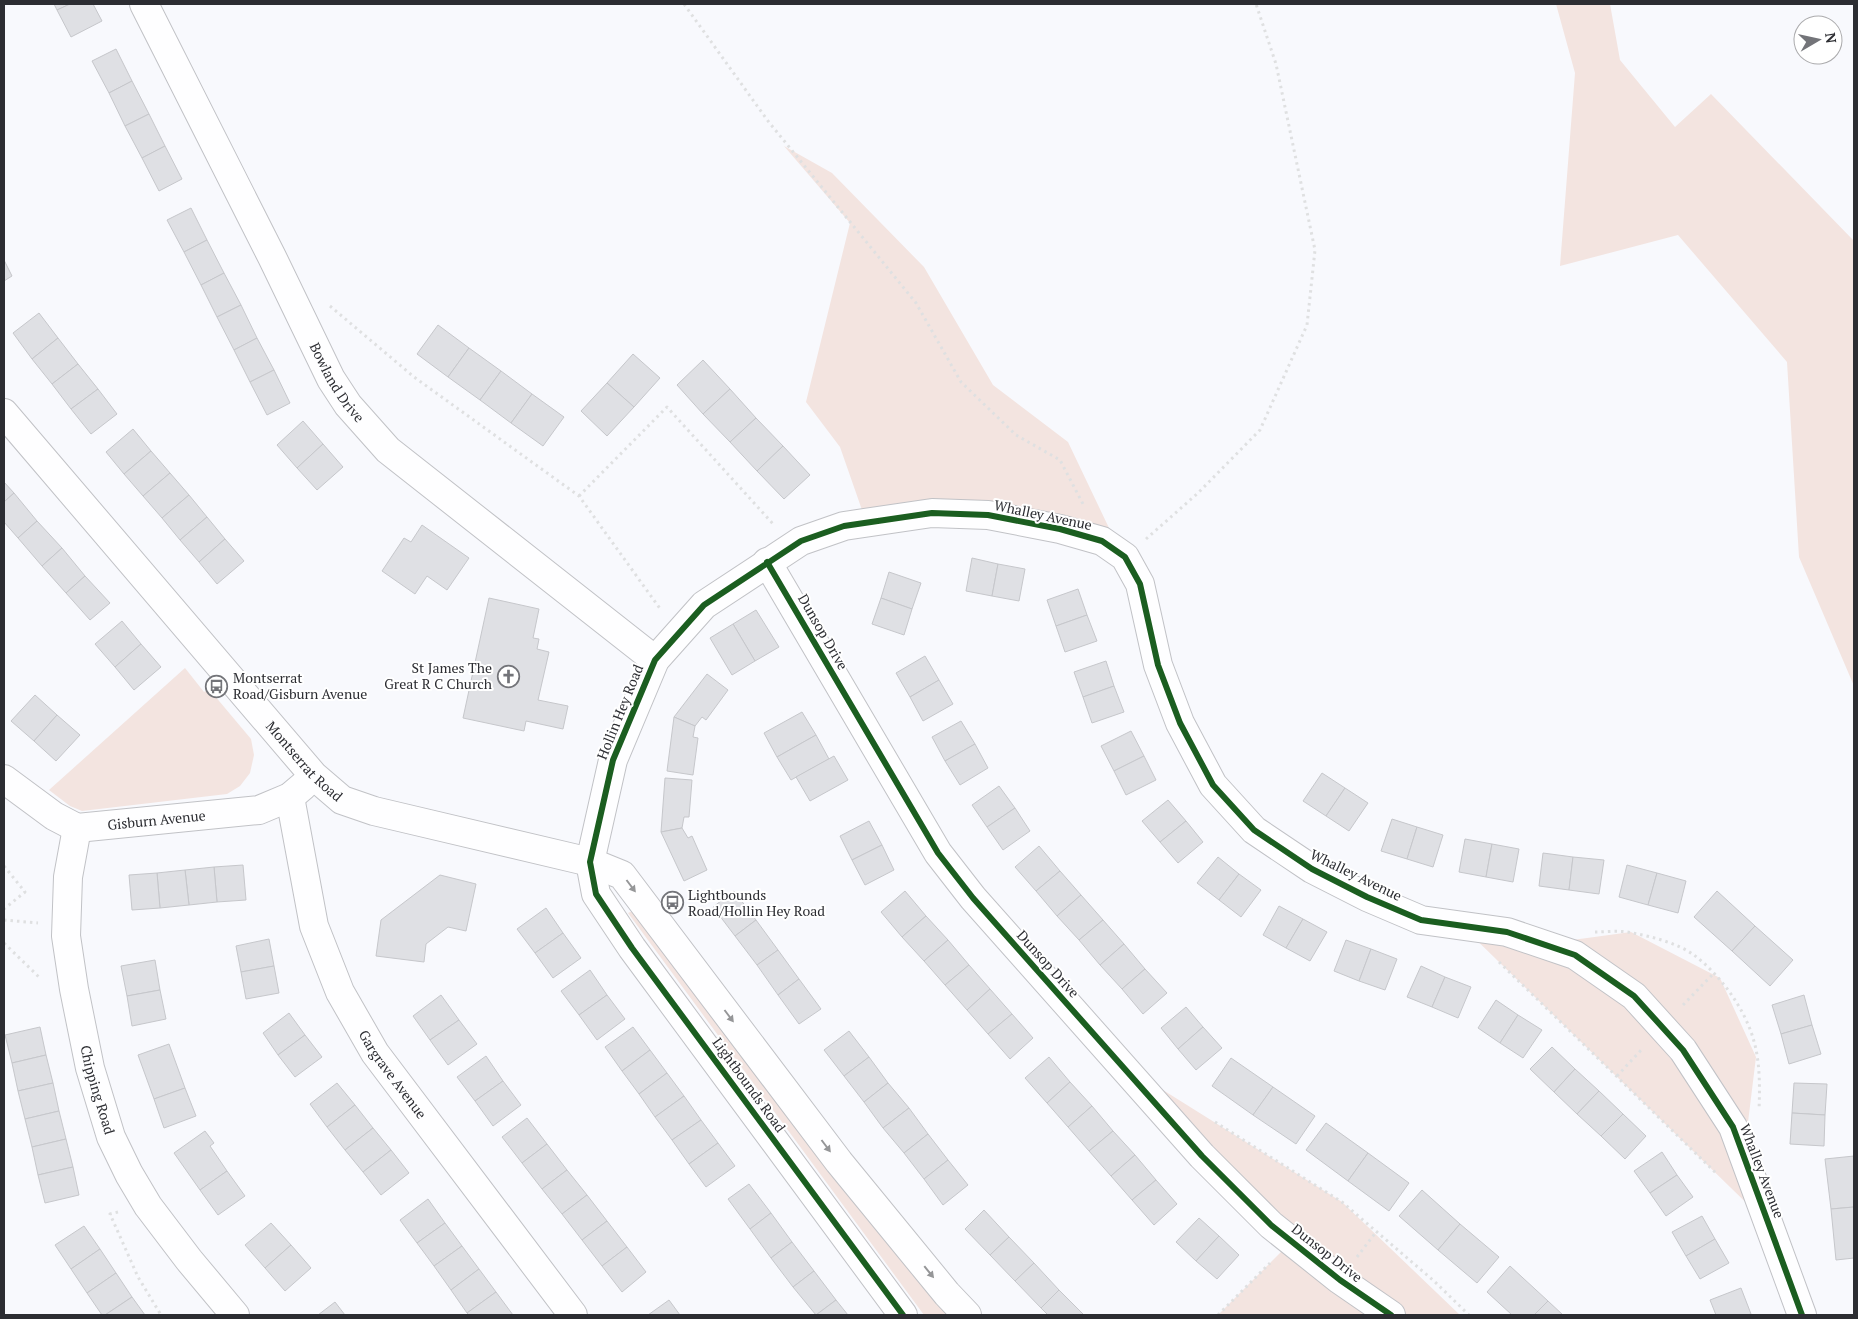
<svg xmlns="http://www.w3.org/2000/svg" width="1858" height="1319" viewBox="0 0 1858 1319" font-family="'PT Serif',serif">
<style>
.green{fill:#f3e4e0}
.building{fill:#dfe0e4;stroke:#c6c7cb}
.lines{fill:none;stroke-linecap:round;stroke-linejoin:round}
.street-casing{stroke:#c1c2c6;stroke-width:30}
.path{stroke:#dfe0e1;stroke-width:3;stroke-dasharray:2.5 4;stroke-linecap:butt}
.street{stroke:#fefeff;stroke-width:28}
.cycleway-casing{stroke:#fff;stroke-width:9}
.cycleway{stroke:#1b5e20;stroke-width:6}
.oneway{fill:#959698}
.labels{text-anchor:middle;stroke-width:4;stroke-linejoin:round;paint-order:stroke}
.street-label{font-size:14px;fill:#2c2d32;stroke:#fff}
.poi-label{font-size:14px;fill:#2c2d32;stroke:#fff;text-anchor:start}
</style>
<rect width="100%" height="100%" fill="#f8f9fd"/>
<g class="green">
<polygon points="1556,4 1610,4 1620,60 1675,127 1711,94 1854,241 1854,686 1799,557 1787,362 1678,235 1560,266 1575,73"/>
<polygon points="784,146 832,173 924,267 993,385 1068,442 1109,528 1022,508 952,500 902,503 862,510 840,447 806,402 850,223"/>
<polygon points="185,668 204,692 209,689 251,739 254,755 250,773 240,786 227,794 82,811 70,806 49,790"/>
<polygon points="637,909 954,1315 924,1315 628,913"/>
<polygon points="1461,925 1543,944 1631,932 1720,978 1756,1057 1744,1155 1769,1225"/>
<polygon points="1139,1075 1342,1202 1460,1315 1218,1315 1292,1241"/>
</g>
<g class="building">
<polygon points="54,4 70,4 57,10"/>
<polygon points="70,4 93,4 102,21 71,37 57,10"/>
<polygon points="116,49 132,81 109,93 92,61"/>
<polygon points="132,81 149,114 125,126 109,93"/>
<polygon points="149,114 165,146 142,158 125,126"/>
<polygon points="165,146 182,179 159,191 142,158"/>
<polygon points="191,208 207,240 184,252 167,220"/>
<polygon points="207,240 224,273 201,285 184,252"/>
<polygon points="4,260 12,276 4,281"/>
<polygon points="224,273 241,305 217,317 201,285"/>
<polygon points="241,305 257,338 234,350 217,317"/>
<polygon points="39,313 58,338 32,359 13,333"/>
<polygon points="438,325 469,348 448,377 417,354"/>
<polygon points="58,338 78,364 52,384 32,359"/>
<polygon points="257,338 274,370 250,382 234,350"/>
<polygon points="469,348 501,371 480,400 448,377"/>
<polygon points="633,354 660,378 634,407 607,383"/>
<polygon points="703,360 730,389 703,414 677,385"/>
<polygon points="78,364 98,389 71,409 52,384"/>
<polygon points="274,370 290,403 267,415 250,382"/>
<polygon points="501,371 532,394 511,423 480,400"/>
<polygon points="607,383 634,407 607,436 581,411"/>
<polygon points="98,389 117,414 91,434 71,409"/>
<polygon points="730,389 756,418 730,442 703,414"/>
<polygon points="532,394 564,417 543,446 511,423"/>
<polygon points="756,418 783,446 757,471 730,442"/>
<polygon points="303,421 323,444 297,468 277,445"/>
<polygon points="133,429 151,451 124,474 106,452"/>
<polygon points="323,444 343,467 317,490 297,468"/>
<polygon points="783,446 810,475 784,499 757,471"/>
<polygon points="151,451 170,473 143,496 124,474"/>
<polygon points="170,473 189,495 162,518 143,496"/>
<polygon points="4,482 14,493 4,502"/>
<polygon points="14,493 37,521 18,538 4,522 4,502"/>
<polygon points="189,495 207,517 180,540 162,518"/>
<polygon points="207,517 225,539 199,562 180,540"/>
<polygon points="37,521 62,548 42,566 18,538"/>
<polygon points="422,525 469,558 447,590 427,576 415,594 382,571 404,538 411,542"/>
<polygon points="225,539 244,561 217,584 199,562"/>
<polygon points="62,548 85,576 66,593 42,566"/>
<polygon points="972,558 998,564 992,596 966,591"/>
<polygon points="998,564 1025,569 1019,601 992,596"/>
<polygon points="889,572 921,583 912,609 881,598"/>
<polygon points="85,576 110,603 90,620 66,593"/>
<polygon points="1078,589 1087,615 1056,626 1047,600"/>
<polygon points="489,598 539,609 533,638 539,639 537,649 549,652 538,700 568,706 563,729 526,721 524,731 463,718"/>
<polygon points="881,598 912,609 904,635 872,624"/>
<polygon points="756,610 779,647 755,661 733,624"/>
<polygon points="1087,615 1097,641 1065,652 1056,626"/>
<polygon points="122,621 141,644 115,667 95,644"/>
<polygon points="733,624 755,661 732,675 710,638"/>
<polygon points="141,644 161,667 134,690 115,667"/>
<polygon points="925,656 939,680 910,697 896,673"/>
<polygon points="1106,661 1114,686 1083,697 1074,672"/>
<polygon points="707,674 728,690 706,720 702,717 695,726 674,717"/>
<polygon points="939,680 953,704 923,721 910,697"/>
<polygon points="1114,686 1124,712 1092,723 1083,697"/>
<polygon points="35,695 57,715 34,741 11,721"/>
<polygon points="802,712 816,735 777,757 764,733"/>
<polygon points="57,715 80,735 56,761 34,741"/>
<polygon points="674,717 695,726 693,737 698,738 693,775 667,771"/>
<polygon points="961,721 975,744 945,761 932,737"/>
<polygon points="1131,731 1144,756 1114,771 1101,746"/>
<polygon points="816,735 829,759 791,780 777,757"/>
<polygon points="975,744 988,768 960,785 945,761"/>
<polygon points="834,756 848,780 810,801 796,777"/>
<polygon points="1144,756 1156,780 1126,795 1114,771"/>
<polygon points="1322,773 1345,788 1326,816 1303,801"/>
<polygon points="665,778 692,780 689,817 684,817 682,828 661,832"/>
<polygon points="999,786 1015,808 987,827 972,805"/>
<polygon points="1345,788 1368,803 1349,831 1326,816"/>
<polygon points="1168,800 1186,821 1160,842 1142,821"/>
<polygon points="1015,808 1030,831 1003,850 987,827"/>
<polygon points="1392,819 1417,827 1407,859 1381,851"/>
<polygon points="869,821 882,845 852,860 840,836"/>
<polygon points="1186,821 1203,842 1178,863 1160,842"/>
<polygon points="1417,827 1443,835 1433,867 1407,859"/>
<polygon points="682,828 688,838 692,836 707,870 684,881 661,832"/>
<polygon points="1465,839 1492,844 1486,877 1459,872"/>
<polygon points="1492,844 1519,849 1513,882 1486,877"/>
<polygon points="882,845 894,870 865,885 852,860"/>
<polygon points="1039,846 1060,871 1036,891 1015,867"/>
<polygon points="1543,853 1573,857 1569,890 1539,886"/>
<polygon points="1218,857 1239,874 1219,900 1197,883"/>
<polygon points="1573,857 1604,860 1599,894 1569,890"/>
<polygon points="243,865 246,900 217,902 214,867"/>
<polygon points="1627,865 1657,873 1648,905 1619,897"/>
<polygon points="214,867 217,902 189,905 185,870"/>
<polygon points="185,870 189,905 160,908 157,873"/>
<polygon points="1060,871 1081,895 1057,916 1036,891"/>
<polygon points="157,873 160,908 132,910 129,875"/>
<polygon points="1657,873 1686,881 1678,913 1648,905"/>
<polygon points="1239,874 1261,890 1241,917 1219,900"/>
<polygon points="440,875 476,884 466,931 448,927 426,944 424,962 376,956 381,920"/>
<polygon points="734,891 756,920 735,936 713,907"/>
<polygon points="905,891 926,916 902,937 881,912"/>
<polygon points="1717,891 1755,926 1732,951 1694,917"/>
<polygon points="1081,895 1103,920 1079,940 1057,916"/>
<polygon points="1279,906 1303,919 1286,948 1263,935"/>
<polygon points="546,908 563,933 535,953 517,929"/>
<polygon points="926,916 948,940 924,961 902,937"/>
<polygon points="1303,919 1327,932 1310,961 1286,948"/>
<polygon points="756,920 778,950 757,965 735,936"/>
<polygon points="1103,920 1124,944 1100,965 1079,940"/>
<polygon points="1755,926 1793,960 1770,986 1732,951"/>
<polygon points="563,933 581,958 553,978 535,953"/>
<polygon points="269,939 274,966 241,972 236,946"/>
<polygon points="948,940 969,965 945,985 924,961"/>
<polygon points="1346,940 1371,949 1359,981 1334,971"/>
<polygon points="1124,944 1145,969 1122,989 1100,965"/>
<polygon points="1371,949 1397,959 1385,990 1359,981"/>
<polygon points="778,950 799,979 778,995 757,965"/>
<polygon points="155,960 160,990 127,996 121,966"/>
<polygon points="969,965 990,989 967,1010 945,985"/>
<polygon points="274,966 279,993 246,999 241,972"/>
<polygon points="1421,966 1445,977 1432,1007 1407,997"/>
<polygon points="1145,969 1167,993 1143,1014 1122,989"/>
<polygon points="590,970 607,995 579,1015 561,991"/>
<polygon points="1445,977 1471,987 1458,1018 1432,1007"/>
<polygon points="799,979 821,1009 799,1024 778,995"/>
<polygon points="990,989 1012,1014 988,1034 967,1010"/>
<polygon points="160,990 166,1019 132,1026 127,996"/>
<polygon points="441,995 459,1020 430,1040 413,1016"/>
<polygon points="607,995 625,1019 597,1040 579,1015"/>
<polygon points="1804,995 1812,1025 1781,1034 1772,1005"/>
<polygon points="1496,1000 1518,1015 1500,1043 1478,1028"/>
<polygon points="1186,1007 1203,1027 1178,1049 1161,1028"/>
<polygon points="289,1013 305,1035 278,1055 263,1033"/>
<polygon points="1012,1014 1033,1038 1010,1059 988,1034"/>
<polygon points="1518,1015 1542,1030 1523,1058 1500,1043"/>
<polygon points="459,1020 477,1044 448,1065 430,1040"/>
<polygon points="1812,1025 1821,1054 1789,1064 1781,1034"/>
<polygon points="40,1027 46,1055 12,1063 5,1035"/>
<polygon points="633,1027 650,1050 622,1071 605,1047"/>
<polygon points="1203,1027 1222,1048 1196,1070 1178,1049"/>
<polygon points="849,1031 869,1057 844,1076 824,1050"/>
<polygon points="305,1035 322,1057 295,1077 278,1055"/>
<polygon points="169,1044 185,1088 154,1099 138,1055"/>
<polygon points="1552,1047 1575,1069 1554,1092 1530,1069"/>
<polygon points="650,1050 667,1073 639,1094 622,1071"/>
<polygon points="46,1055 53,1083 18,1091 12,1063"/>
<polygon points="486,1056 503,1081 475,1101 457,1077"/>
<polygon points="869,1057 888,1083 864,1102 844,1076"/>
<polygon points="1049,1057 1070,1082 1047,1103 1025,1078"/>
<polygon points="1231,1058 1273,1087 1253,1115 1212,1086"/>
<polygon points="1575,1069 1599,1091 1577,1114 1554,1092"/>
<polygon points="667,1073 684,1096 655,1117 639,1094"/>
<polygon points="503,1081 521,1105 493,1126 475,1101"/>
<polygon points="1070,1082 1092,1106 1068,1127 1047,1103"/>
<polygon points="53,1083 59,1111 25,1119 18,1091"/>
<polygon points="337,1083 355,1105 327,1127 310,1104"/>
<polygon points="888,1083 909,1108 883,1128 864,1102"/>
<polygon points="1794,1083 1827,1084 1825,1115 1792,1113"/>
<polygon points="1273,1087 1315,1116 1296,1144 1253,1115"/>
<polygon points="185,1088 196,1116 164,1128 154,1099"/>
<polygon points="1599,1091 1623,1114 1601,1136 1577,1114"/>
<polygon points="684,1096 701,1120 672,1140 655,1117"/>
<polygon points="355,1105 373,1128 345,1150 327,1127"/>
<polygon points="1092,1106 1113,1131 1089,1151 1068,1127"/>
<polygon points="909,1108 928,1134 904,1153 883,1128"/>
<polygon points="59,1111 66,1139 32,1147 25,1119"/>
<polygon points="1792,1113 1825,1115 1824,1146 1790,1144"/>
<polygon points="1623,1114 1646,1136 1625,1159 1601,1136"/>
<polygon points="527,1118 547,1144 522,1163 502,1137"/>
<polygon points="701,1120 718,1143 689,1164 672,1140"/>
<polygon points="1326,1123 1368,1153 1348,1181 1306,1150"/>
<polygon points="373,1128 391,1150 363,1172 345,1150"/>
<polygon points="205,1131 214,1143 210,1146 227,1171 200,1190 174,1153"/>
<polygon points="1113,1131 1135,1155 1111,1176 1089,1151"/>
<polygon points="928,1134 948,1160 924,1179 904,1153"/>
<polygon points="66,1139 73,1167 38,1175 32,1147"/>
<polygon points="718,1143 735,1166 706,1187 689,1164"/>
<polygon points="547,1144 567,1170 542,1189 522,1163"/>
<polygon points="391,1150 409,1173 381,1195 363,1172"/>
<polygon points="1662,1152 1677,1175 1650,1193 1634,1171"/>
<polygon points="1368,1153 1409,1183 1389,1211 1348,1181"/>
<polygon points="1135,1155 1156,1180 1132,1200 1111,1176"/>
<polygon points="1854,1156 1854,1207 1831,1209 1825,1159"/>
<polygon points="948,1160 968,1185 943,1205 924,1179"/>
<polygon points="73,1167 79,1195 45,1203 38,1175"/>
<polygon points="567,1170 587,1195 562,1214 542,1189"/>
<polygon points="227,1171 245,1196 218,1215 200,1190"/>
<polygon points="1677,1175 1693,1197 1666,1216 1650,1193"/>
<polygon points="1156,1180 1177,1204 1154,1225 1132,1200"/>
<polygon points="749,1184 771,1213 750,1229 728,1199"/>
<polygon points="1422,1190 1460,1224 1438,1250 1399,1216"/>
<polygon points="587,1195 607,1221 582,1240 562,1214"/>
<polygon points="428,1199 445,1223 417,1243 400,1220"/>
<polygon points="1854,1207 1854,1258 1836,1260 1831,1209"/>
<polygon points="984,1210 1009,1237 990,1255 965,1229"/>
<polygon points="771,1213 792,1242 771,1258 750,1229"/>
<polygon points="1702,1216 1715,1239 1686,1256 1672,1232"/>
<polygon points="1199,1218 1219,1236 1196,1261 1176,1242"/>
<polygon points="607,1221 627,1247 602,1266 582,1240"/>
<polygon points="271,1223 291,1245 265,1268 245,1245"/>
<polygon points="445,1223 462,1246 434,1266 417,1243"/>
<polygon points="1460,1224 1499,1257 1477,1283 1438,1250"/>
<polygon points="84,1226 100,1249 71,1269 55,1245"/>
<polygon points="1219,1236 1239,1255 1217,1279 1196,1261"/>
<polygon points="1009,1237 1034,1263 1015,1281 990,1255"/>
<polygon points="1715,1239 1729,1263 1700,1279 1686,1256"/>
<polygon points="792,1242 814,1271 793,1287 771,1258"/>
<polygon points="291,1245 311,1268 285,1291 265,1268"/>
<polygon points="462,1246 479,1269 451,1290 434,1266"/>
<polygon points="627,1247 646,1272 622,1292 602,1266"/>
<polygon points="100,1249 116,1273 87,1293 71,1269"/>
<polygon points="1034,1263 1059,1290 1041,1308 1015,1281"/>
<polygon points="1510,1266 1548,1301 1534,1315 1512,1315 1487,1292"/>
<polygon points="479,1269 496,1292 467,1313 451,1290"/>
<polygon points="814,1271 836,1300 816,1315 793,1287"/>
<polygon points="116,1273 132,1297 105,1315 102,1315 87,1293"/>
<polygon points="1741,1288 1751,1314 1747,1315 1716,1315 1710,1300"/>
<polygon points="1059,1290 1084,1315 1048,1315 1041,1308"/>
<polygon points="496,1292 513,1315 469,1315 467,1313"/>
<polygon points="132,1297 145,1315 105,1315"/>
<polygon points="669,1300 680,1315 648,1315"/>
<polygon points="836,1300 848,1315 816,1315"/>
<polygon points="1548,1301 1563,1315 1534,1315"/>
<polygon points="335,1302 345,1315 318,1315"/>
</g>
<g class="lines">
<defs>
<g id="street">
<path id="s1" d="M 144,4 L 272,257 L 331,379 L 348,405 L 388,450 L 655,660"/>
<path id="s2" d="M 4,413 L 314,776 L 342,800 L 374,811 L 590,862 L 622,875 L 839,1162 L 947,1294 L 967,1315"/>
<polyline points="767,562 938,853 973,898 1202,1156 1271,1225 1340,1280 1391,1315"/>
<path id="s3" d="M 4,779 L 54,816 L 77,828 L 259,810 L 290,797 L 303,786"/>
<path id="s4" d="M 290,797 L 314,926 L 340,992 L 375,1053 L 573,1315"/>
<path id="s5" d="M 77,828 L 68,877 L 66,936 L 74,989 L 90,1068 L 111,1137 L 129,1174 L 148,1206 L 189,1260 L 235,1315"/>
<polyline points="903,1315 632,948 596,894 590,862 613,760 655,660 704,605 801,541 844,526 932,513 988,515 1060,529 1102,541 1125,557 1140,584 1158,665 1180,723 1213,785 1254,830 1312,869 1367,897 1421,920 1507,932 1575,955 1634,996 1683,1050 1733,1127 1802,1315"/>
</g>
</defs>
<use href="#street" class="street-casing"/>
<g class="path">
<polyline points="684,4 768,121 916,303 961,382 1016,435 1060,460 1083,504"/>
<polyline points="330,306 414,377 579,496 661,610"/>
<polyline points="579,496 667,407 774,525"/>
<polyline points="1146,539 1198,493 1260,430 1307,325 1315,250 1276,64 1256,4"/>
<polyline points="4,866 25,892 4,909"/>
<polyline points="4,920 38,923"/>
<path d="M 1595,932 C 1607,932 1621,930 1633,933 C 1653,937 1677,943 1694,955 C 1719,974 1744,1007 1753,1038 C 1760,1060 1760,1086 1759,1110"/>
<polyline points="4,943 41,979"/>
<polyline points="1499,962 1718,1175"/>
<polyline points="1683,1005 1714,973"/>
<polyline points="1617,1076 1643,1048"/>
<polyline points="1215,1122 1342,1202 1434,1281 1469,1315"/>
<polyline points="118,1212 110,1214 138,1277 161,1315"/>
<polyline points="1357,1257 1376,1232"/>
<polyline points="1218,1315 1270,1263"/>
</g>
<use href="#street" class="street"/>
<defs>
<g id="cycleway">
<polyline points="767,562 938,853 973,898 1202,1156 1271,1225 1340,1280 1391,1315"/>
<polyline points="903,1315 632,948 596,894 590,862 613,760 655,660 704,605 801,541 844,526 932,513 988,515 1060,529 1102,541 1125,557 1140,584 1158,665 1180,723 1213,785 1254,830 1312,869 1367,897 1421,920 1507,932 1575,955 1634,996 1683,1050 1733,1127 1802,1315"/>
</g>
</defs>
<use href="#cycleway" class="cycleway-casing"/>
<use href="#cycleway" class="cycleway"/>
</g>
<defs><path id="oneway-solid" d="M-6-.8H1V-3.2L6.5 0L1 3.2V.8H-6Z" transform="scale(1.25)"/></defs>
<g class="oneway">
<use href="#oneway-solid" transform="translate(631 886) rotate(53)"/>
<use href="#oneway-solid" transform="translate(729 1016) rotate(53)"/>
<use href="#oneway-solid" transform="translate(826 1146) rotate(53)"/>
<use href="#oneway-solid" transform="translate(929 1272) rotate(51)"/>
</g>
<defs>
<symbol id="church-ring" viewBox="-11 -11 22 22"><circle r="9.5" fill="#fff" stroke="#737479" stroke-width="1.5"/><path d="M-1.2-6h2.4v3.5h3.3v2.4h-3.3V6h-2.4V-.1h-3.3v-2.4h3.3Z" fill="#737479"/></symbol>
<symbol id="bus-ring" viewBox="-11 -11 22 22"><circle r="9.5" fill="#fff" stroke="#737479" stroke-width="1.5"/><path d="M-5-6H5V4H4V6H2V4H-2V6H-4V4H-5ZM-3.5-4V0h7V-4ZM-3.5 1.2v1.5H-2V1.2ZM2 1.2v1.5H3.5V1.2Z" fill="#737479"/></symbol>
</defs>
<g fill-rule="evenodd">
<use href="#church-ring" x="496" y="664" width="25" height="25"/>
<use href="#bus-ring" x="204" y="674" width="25" height="25"/>
<use href="#bus-ring" x="660" y="890" width="25" height="25"/>
</g>
<g class="labels">
<g class="street-label">
<text dy="5" stroke="none"><textPath href="#s1" startOffset="425">Bowland Drive</textPath></text>
<text transform="translate(1043 515) rotate(12)" y="5">Whalley Avenue</text>
<text transform="translate(823 632) rotate(60)" y="5">Dunsop Drive</text>
<text transform="translate(620 712) rotate(-68)" y="5">Hollin Hey Road</text>
<text dy="5" stroke="none"><textPath href="#s2" startOffset="460">Montserrat Road</textPath></text>
<text dy="5" stroke="none"><textPath href="#s3" startOffset="168">Gisburn Avenue</textPath></text>
<text transform="translate(1356 875) rotate(26)" y="5">Whalley Avenue</text>
<text transform="translate(1048 964) rotate(48)" y="5">Dunsop Drive</text>
<text dy="5" stroke="none"><textPath href="#s4" startOffset="300">Gargrave Avenue</textPath></text>
<text transform="translate(749 1085) rotate(54)" y="5">Lightbounds Road</text>
<text dy="5" stroke="none"><textPath href="#s5" startOffset="266">Chipping Road</textPath></text>
<text transform="translate(1762 1171) rotate(69)" y="5">Whalley Avenue</text>
<text transform="translate(1327 1253) rotate(38)" y="5">Dunsop Drive</text>
</g>
<g class="poi-label">
<text x="492" y="673" text-anchor="end">St James The<tspan x="492" dy="16">Great R C Church</tspan></text>
<text x="233" y="683">Montserrat<tspan x="233" dy="16">Road/Gisburn Avenue</tspan></text>
<text x="688" y="900">Lightbounds<tspan x="688" dy="16">Road/Hollin Hey Road</tspan></text>
</g>
</g>
<rect width="1858" height="1319" fill="none" stroke="#2c2d32" stroke-width="10"/>
<g transform="translate(1818 40) rotate(81)"><circle r="24" fill="#ffffff" stroke="#ababad"/>
<path d="M0-4L9 19L0 12L-9 19Z" fill="#737479"/>
<text y="-8" font-size="14" font-weight="bold" text-anchor="middle" fill="#2c2d32">N</text>
</g>
</svg>
